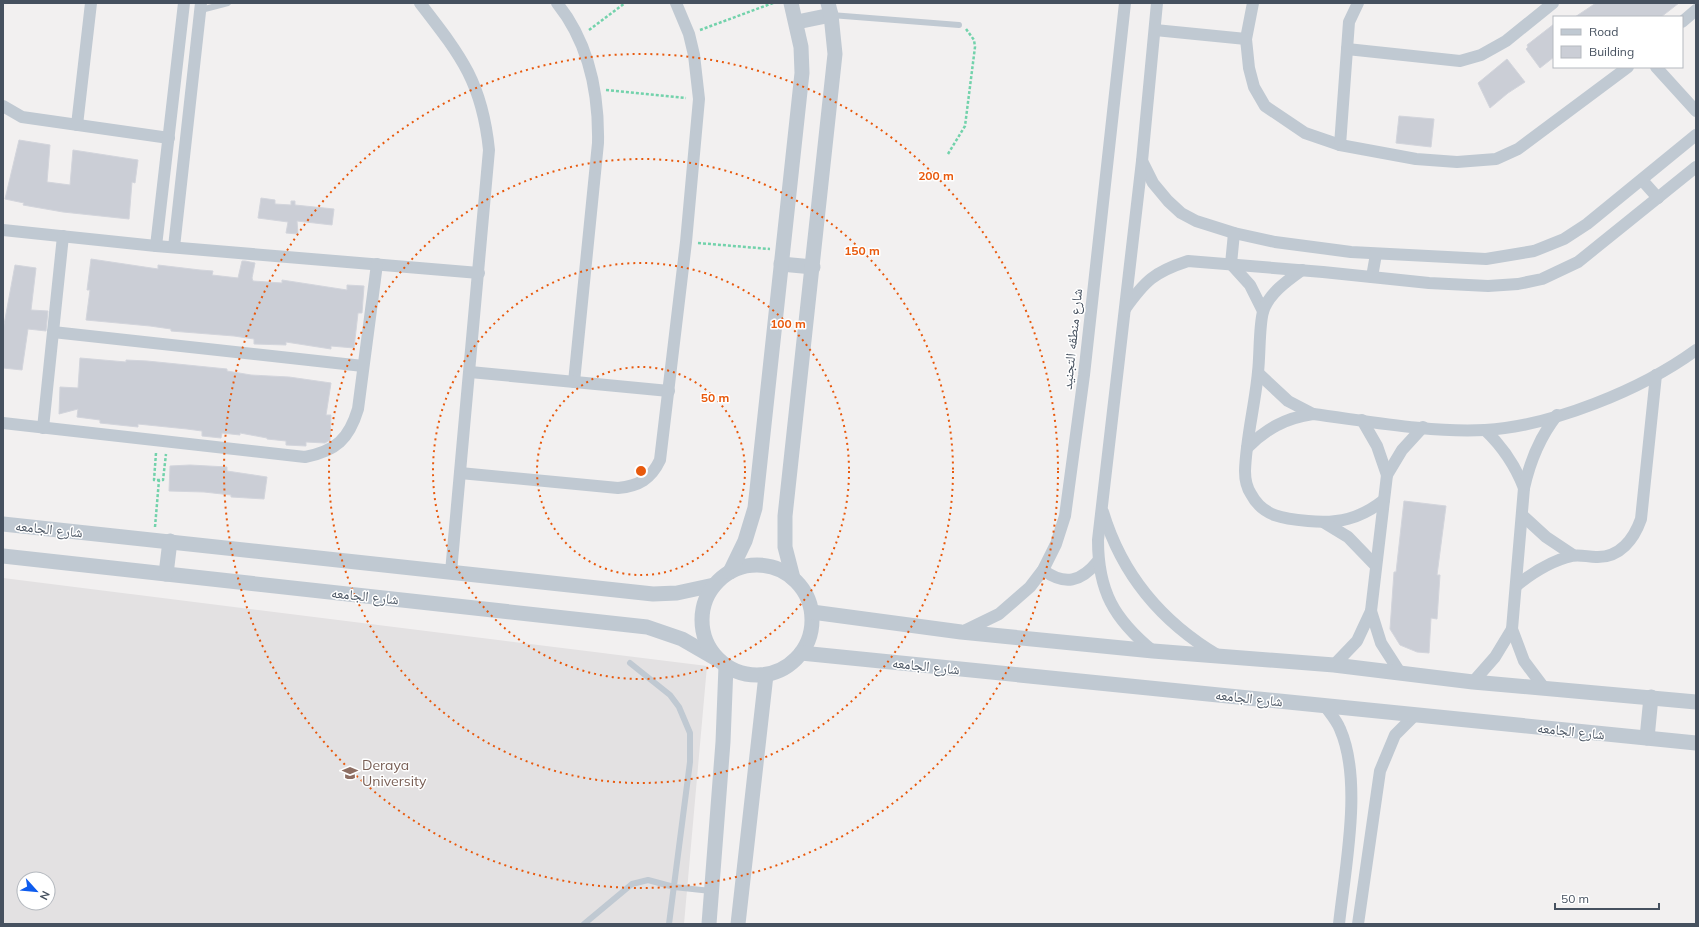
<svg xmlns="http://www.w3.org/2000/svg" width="1699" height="927" viewBox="0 0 1699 927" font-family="Mulish,'Noto Naskh Arabic',sans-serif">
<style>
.education{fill:#e3e1e2;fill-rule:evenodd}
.building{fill:#cbced6;stroke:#d3d5dc}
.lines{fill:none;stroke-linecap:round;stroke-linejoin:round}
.path{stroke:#72d2ab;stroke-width:2.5;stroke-dasharray:3 2;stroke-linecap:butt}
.service{stroke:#c0c9d2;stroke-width:6}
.minor{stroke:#c0c9d2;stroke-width:12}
.tertiary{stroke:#c0c9d2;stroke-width:15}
.ring{fill:none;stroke:#e8590c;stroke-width:2;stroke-dasharray:2 4}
.labels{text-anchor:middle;stroke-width:3;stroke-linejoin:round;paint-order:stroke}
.street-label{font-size:14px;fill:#46515f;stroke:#fff}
.education-label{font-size:14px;fill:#785e54;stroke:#fff;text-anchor:start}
.centre{fill:#e8590c;stroke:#fff;stroke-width:2}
.ring-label{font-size:12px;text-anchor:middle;font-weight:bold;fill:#e8590c;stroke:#fff;stroke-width:3;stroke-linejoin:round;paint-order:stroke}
</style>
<rect width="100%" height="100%" fill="#f2f0f0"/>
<path class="education" d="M 3,578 L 707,666 L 684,924 L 3,924 ZM 24,879 L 48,879 L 48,903 L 24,903 Z"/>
<g class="building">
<polygon points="1596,3 1679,3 1661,17 1575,17"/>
<polygon points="1554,24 1554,57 1540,68 1526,49 1528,47 1527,45"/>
<polygon points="1507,59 1525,82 1508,93 1490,108 1478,83"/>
<polygon points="1399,116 1434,119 1431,147 1396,143"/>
<polygon points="19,140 50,145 47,182 70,185 73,150 138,160 135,183 132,182 129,219 63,212 23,205 24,203 5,199"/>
<polygon points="261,198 275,200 275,204 291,205 291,201 295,201 295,205 334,209 332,225 297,221 298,234 286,233 288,222 258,218"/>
<polygon points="91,259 158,269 158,265 200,270 213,271 212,275 238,278 242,261 245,261 255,263 252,278 253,281 282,283 282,280 347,290 347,285 364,286 362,313 358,313 354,348 331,346 331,349 286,342 286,345 254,344 254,339 234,336 171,331 171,329 150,326 86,320 90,290 87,290"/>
<polygon points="15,265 36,268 31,310 48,311 46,331 28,329 22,370 3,368 3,330"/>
<polygon points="80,358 126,362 126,360 147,361 227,369 227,371 251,375 289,377 331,383 326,415 331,415 330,440 325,443 306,442 306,446 286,445 286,441 267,439 267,438 240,433 240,435 222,433 221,438 202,436 202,431 187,429 138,424 138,427 100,423 100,420 77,417 78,409 59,414 60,387 78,388"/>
<polygon points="190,465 227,467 227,471 267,477 264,499 231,497 231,495 204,492 169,491 170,466"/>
<polygon points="1404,501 1446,506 1437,575 1440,575 1437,619 1431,618 1429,653 1417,652 1400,645 1390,629 1394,572 1396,572"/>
</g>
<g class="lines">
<g class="path">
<polyline points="589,30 625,3"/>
<polyline points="700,30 773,3"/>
<polyline points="606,90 686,98"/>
<polyline points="948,154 965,126 975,47 974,40 966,29"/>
<polyline points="698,243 770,249"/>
<polyline points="156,453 154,480 163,480 166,454"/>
<polyline points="155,527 159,480"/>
</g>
<g class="service">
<polyline points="201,10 228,3"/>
<polyline points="831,15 959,25"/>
<polyline points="630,663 670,695 679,707 690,733 690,762 669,924"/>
<polyline points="584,924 632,884 648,880 674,887 711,891"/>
</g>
<g class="minor">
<path d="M 420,3 C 461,56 482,82 489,150 L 451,572"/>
<path d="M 557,3 C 589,43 599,93 598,143 L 574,382"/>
<polyline points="1253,3 1246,39 1249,68 1254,87 1265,106 1305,133 1340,145 1416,159 1457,162 1496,159 1518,149 1628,67"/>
<polyline points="1682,22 1696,10"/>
<polyline points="1155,30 1246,39"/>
<polyline points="1347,49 1460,61 1481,55 1506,41 1553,3"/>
<polyline points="1656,67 1696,111"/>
<polyline points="3,106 22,117 169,138"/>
<polyline points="77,125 91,3"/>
<polyline points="1340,145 1349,22 1358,3"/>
<polyline points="1142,161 1153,183 1168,201 1181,213 1196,221 1234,233 1275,242 1351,252 1486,259 1534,251 1564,239 1587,224 1696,135"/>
<polyline points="1642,180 1658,198"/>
<polyline points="3,230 156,246 479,273"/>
<polyline points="1234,233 1231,264 1250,285 1263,311"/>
<polyline points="156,246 184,3"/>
<polyline points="174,247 201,3"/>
<path d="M 1302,270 C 1288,280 1268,294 1263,312 C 1259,326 1260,356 1258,372 C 1255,405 1246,438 1245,471 C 1245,479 1247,488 1251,494 C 1263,517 1285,519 1308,521 C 1338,524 1360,519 1384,500"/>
<polyline points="1372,277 1376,254"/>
<path d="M 1125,309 C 1145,281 1154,272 1188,261 L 1323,272 L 1429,283 L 1488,286 L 1518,284 L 1542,279 L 1578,262 L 1696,167"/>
<polyline points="53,332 363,366"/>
<polyline points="470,372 669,391"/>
<polyline points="1258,373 1288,401 1313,414"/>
<polyline points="1362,420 1377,446 1387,475"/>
<path d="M 3,423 L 305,457 C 336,451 349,439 358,409 L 377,264"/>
<polyline points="43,428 63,236"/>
<path d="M 1485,430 C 1503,447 1515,465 1524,488"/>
<path d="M 1247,448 C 1266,429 1285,418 1313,414 C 1367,421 1431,433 1485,430 C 1552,426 1641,390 1696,350"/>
<path d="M 460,473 L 618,488 C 639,486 651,479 660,460 L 686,242 L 699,99 L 694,55 L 689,34 L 676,3"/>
<path d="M 1103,512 C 1122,575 1163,623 1219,656"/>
<polyline points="1522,515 1546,537 1573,555"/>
<polyline points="1325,523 1348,537 1376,566"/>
<path d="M 1043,570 C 1065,586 1081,582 1098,561"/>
<path d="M 1516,586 C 1532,573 1550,561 1572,556 C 1579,554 1588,557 1596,557 C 1620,558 1634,539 1641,519 L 1656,375"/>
<polyline points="1371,611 1381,643 1399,671"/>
<polyline points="962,632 999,614 1030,587 1043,570 1056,544 1065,516 1084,375 1125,3"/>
<path d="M 1153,651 C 1114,619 1098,591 1098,540 L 1142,161 L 1157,3"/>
<polyline points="1334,665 1357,641 1371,611 1387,475 1402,450 1423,427"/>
<polyline points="1473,682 1495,657 1512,629"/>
<path d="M 1545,689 L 1524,661 L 1512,629 L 1524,488 C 1530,461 1539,438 1557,415"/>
<path d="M 1325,706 C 1330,713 1337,721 1340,729 C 1363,781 1345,868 1339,924"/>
<polyline points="1358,924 1380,771 1395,735 1415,715"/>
</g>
<g class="tertiary">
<polyline points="797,22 831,15"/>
<polyline points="781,264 813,267"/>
<polyline points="3,524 653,594 677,593 714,585"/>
<polyline points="3,556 647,627 682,639 720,661"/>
<circle cx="757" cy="620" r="55"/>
<polyline points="730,572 745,541 755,508 802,73 801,47 791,3"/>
<polyline points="166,574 170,541"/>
<polyline points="793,578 785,547 785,516 835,54 831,15 828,3"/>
<polyline points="812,612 961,632 1153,651 1334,665 1473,682 1696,702"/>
<polyline points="801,653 1696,743"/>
<polyline points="1647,738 1651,697"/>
<polyline points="709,924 723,742 726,666"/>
<polyline points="738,924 766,675"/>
</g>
</g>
<g class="ring">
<circle cx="641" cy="471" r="104"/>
<circle cx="641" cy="471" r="208"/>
<circle cx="641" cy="471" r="312"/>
<circle cx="641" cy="471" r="417"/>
</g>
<defs>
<symbol id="university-bare" viewBox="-9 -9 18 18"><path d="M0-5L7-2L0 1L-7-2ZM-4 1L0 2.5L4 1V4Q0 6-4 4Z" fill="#8d6e63" stroke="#fff" stroke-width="2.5" paint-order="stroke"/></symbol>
</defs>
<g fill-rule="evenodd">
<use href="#university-bare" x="339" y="762" width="22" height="22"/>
</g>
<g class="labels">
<g class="street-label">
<text transform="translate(1072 339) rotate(-84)" y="5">شارع منطقه التجنيد</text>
<text transform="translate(49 529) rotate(6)" y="5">شارع الجامعه</text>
<text transform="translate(365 596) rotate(6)" y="5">شارع الجامعه</text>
<text transform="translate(926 666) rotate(6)" y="5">شارع الجامعه</text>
<text transform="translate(1249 698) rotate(6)" y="5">شارع الجامعه</text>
<text transform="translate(1571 731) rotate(6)" y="5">شارع الجامعه</text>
</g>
<g class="education-label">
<text x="362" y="770">Deraya<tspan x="362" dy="16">University</tspan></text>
</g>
</g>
<circle cx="641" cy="471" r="6" class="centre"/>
<g class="ring-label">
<text x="936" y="180">200 m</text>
<text x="862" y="255">150 m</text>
<text x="788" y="328">100 m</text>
<text x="715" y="402">50 m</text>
</g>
<rect width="1699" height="927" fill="none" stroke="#46515f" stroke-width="8"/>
<rect x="1553" y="16" width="130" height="52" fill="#ffffff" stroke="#b5b9bf"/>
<rect x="1561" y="29" width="20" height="6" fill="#c0c9d2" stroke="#b5b9bf"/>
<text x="1589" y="36" font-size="12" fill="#46515f">Road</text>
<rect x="1561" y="46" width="20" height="12" fill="#cbced6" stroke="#b5b9bf"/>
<text x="1589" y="56" font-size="12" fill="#46515f">Building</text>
<g transform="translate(36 891) rotate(117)"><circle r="19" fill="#ffffff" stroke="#b5b9bf"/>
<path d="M0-3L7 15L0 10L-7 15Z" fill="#0e5cee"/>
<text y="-6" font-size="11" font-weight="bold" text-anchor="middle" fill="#46515f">N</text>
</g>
<path d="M1555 903v6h104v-6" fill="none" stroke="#46515f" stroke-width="2"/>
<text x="1561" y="903" font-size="12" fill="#46515f" stroke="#ffffff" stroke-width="3" paint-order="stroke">50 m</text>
</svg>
